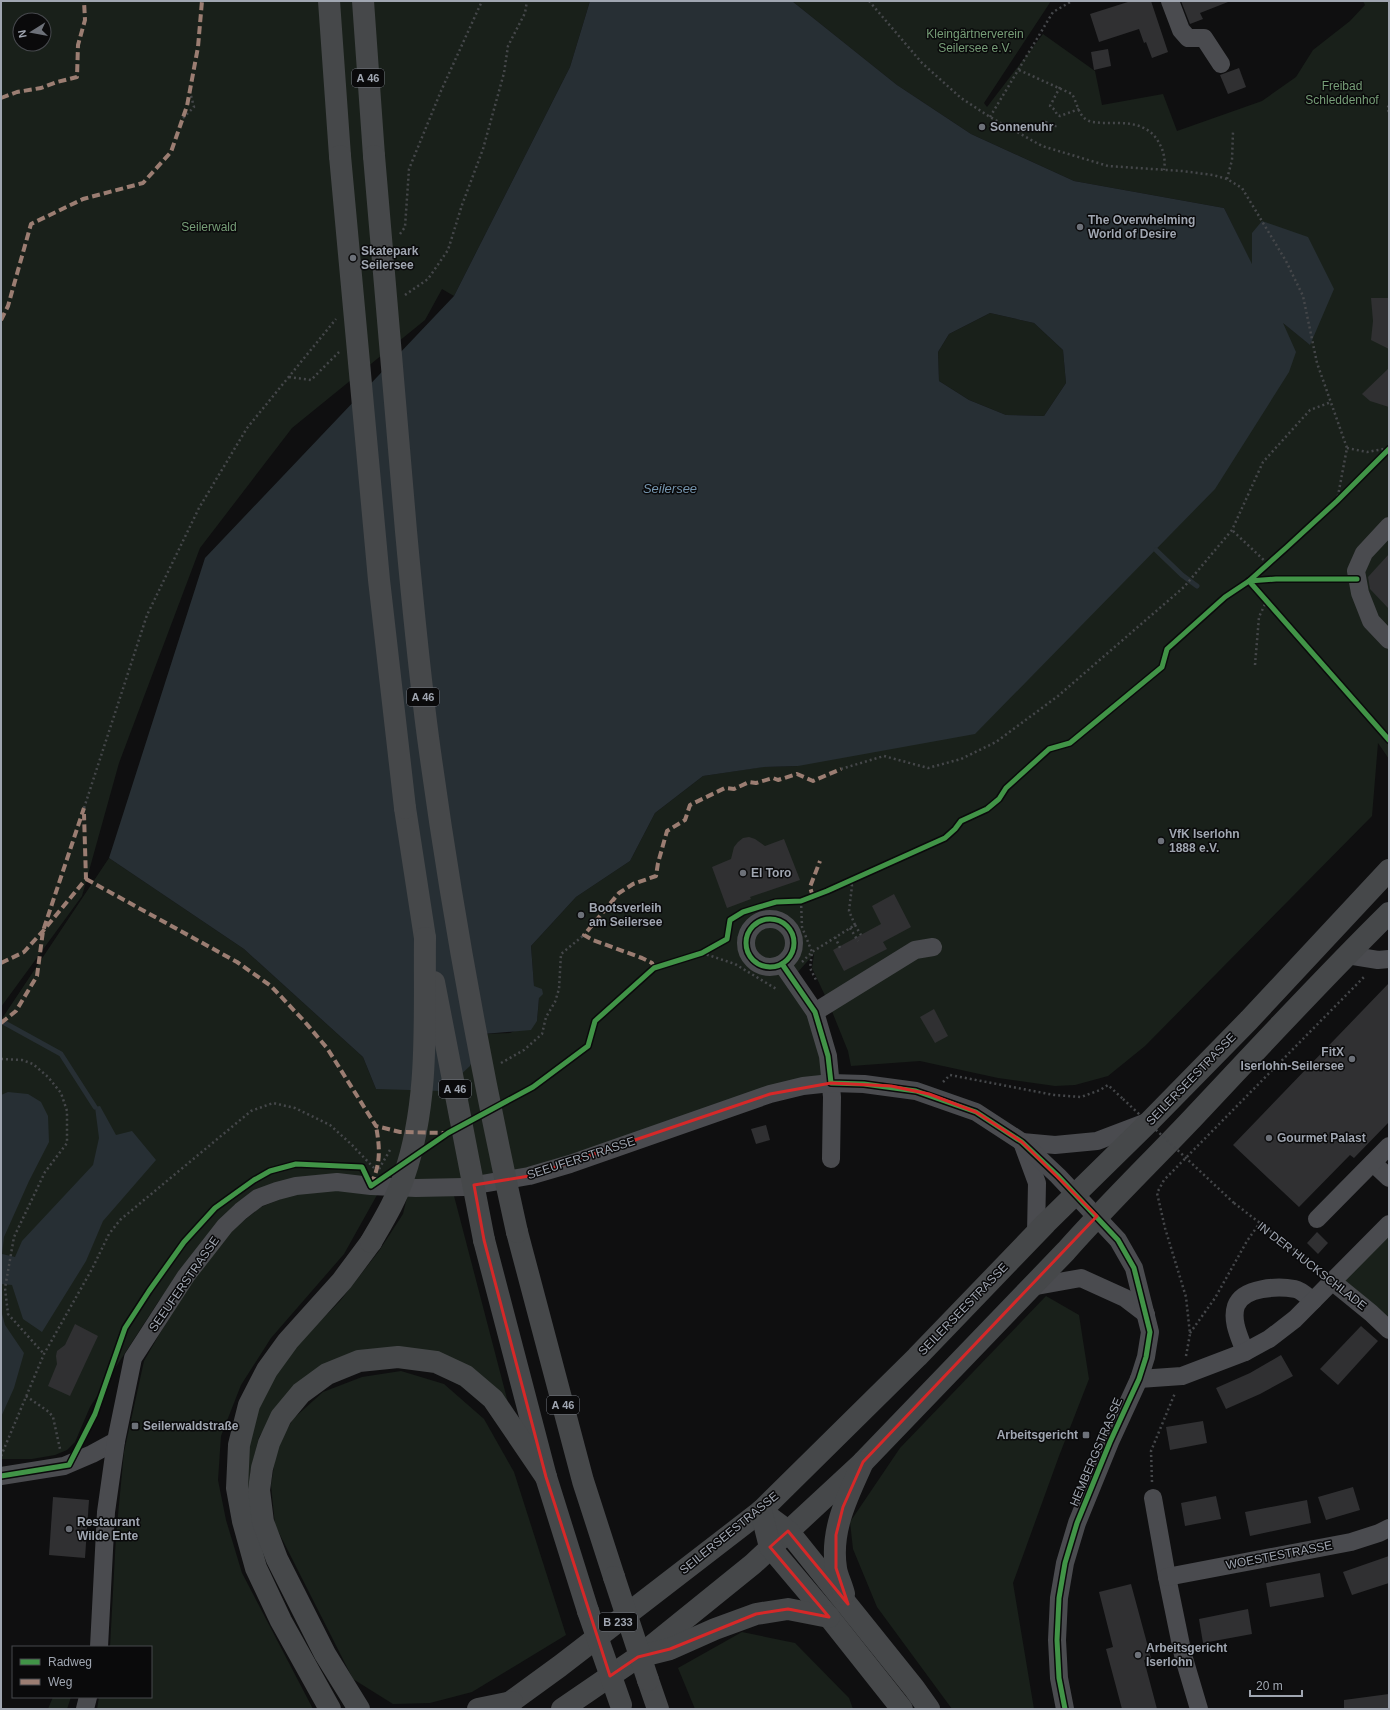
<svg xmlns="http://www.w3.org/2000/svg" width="1390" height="1710" viewBox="0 0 1390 1710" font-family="Arial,sans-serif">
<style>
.green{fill:#19201a;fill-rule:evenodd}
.water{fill:#272f34;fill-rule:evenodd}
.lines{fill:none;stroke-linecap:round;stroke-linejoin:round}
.stream{stroke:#272f34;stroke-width:5}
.building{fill:#303032}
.path{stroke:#45474a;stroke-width:2.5;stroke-dasharray:2 3;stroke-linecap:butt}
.minor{stroke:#4a4b4f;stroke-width:18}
.major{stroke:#46484a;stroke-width:22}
.highway{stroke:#46484a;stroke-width:22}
.path-bridge{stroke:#45474a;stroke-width:2.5;stroke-dasharray:2 3;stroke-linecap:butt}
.highway-bridge{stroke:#46484a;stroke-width:22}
.quiet{stroke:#9b7d72;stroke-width:4;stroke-dasharray:8 4;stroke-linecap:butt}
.cycleway-casing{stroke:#0a0a0b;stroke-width:8}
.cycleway{stroke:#419447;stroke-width:5}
.marked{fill:none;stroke:#d62828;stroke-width:3;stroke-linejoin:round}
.poi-dot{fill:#6d7179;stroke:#0a0a0b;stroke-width:1.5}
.labels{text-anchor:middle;stroke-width:3;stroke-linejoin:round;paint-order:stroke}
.shield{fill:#0a0a0b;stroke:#73777f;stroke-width:1}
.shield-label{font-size:11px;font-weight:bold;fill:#a0a6b1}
.park-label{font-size:12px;fill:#769d77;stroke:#0a0a0b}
.poi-label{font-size:12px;font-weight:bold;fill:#a0a6b1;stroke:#0a0a0b;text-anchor:start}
.street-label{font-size:12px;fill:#a0a6b1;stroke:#0a0a0b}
.water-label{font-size:13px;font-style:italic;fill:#7595ae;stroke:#0a0a0b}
</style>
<rect width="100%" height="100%" fill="#0f0f10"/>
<g class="green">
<path d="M 1,1 L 590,1 L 570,67 L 454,296 L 442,289 L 425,320 L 292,428 L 200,548 L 119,763 L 82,896 L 1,1007 ZM 20,20 L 44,20 L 44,44 L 20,44 Z"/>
<polygon points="792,1 1051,1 984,103 987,107 1043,34 1095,71 1102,105 1163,94 1177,131 1262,101 1296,77 1313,50 1350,21 1365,5 1363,1 1389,1 1389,759 1378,743 1372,816 1145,1046 1108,1076 1075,1085 1055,1086 998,1078 920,1061 851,1066 848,1051 829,1004 812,968 814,954 789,982 811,1011 829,1080 571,1163 466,1183 338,1178 224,1220 158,1302 90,1407 75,1442 67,1450 55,1455 32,1459 1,1459 1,1020 109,858 244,949 363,1057 376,1089 483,1034 510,1033 537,1021 539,998 534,986 531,946 576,897 630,861 655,813 703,776 762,767 798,766 1282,322 1309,344 1252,233 1252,265 1224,208 1074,181 971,134 897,85"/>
<polygon points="990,313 1034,323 1063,350 1066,383 1044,416 1006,415 969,400 939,381 938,352 949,334"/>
<polygon points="332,1190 377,1195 344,1254 271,1338 241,1385 221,1436 218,1480 226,1520 242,1573 313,1709 97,1709 99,1697 151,1697 151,1647 110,1647 116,1536 124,1452 144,1361 186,1288 229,1232 261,1207 293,1194"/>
<polygon points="453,1192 512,1418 403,1350 281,1404 259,1437 250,1473 252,1510 244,1470 256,1406 284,1358 340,1301 379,1251 403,1214 408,1193"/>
<polygon points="1389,1230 1389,1326 1340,1281"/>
<polygon points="1046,1296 1079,1315 1089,1379 1059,1456 1013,1583 1034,1709 952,1709 877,1607 853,1549 850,1522 900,1448"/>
<polygon points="401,1371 444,1384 484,1419 514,1472 566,1635 472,1692 430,1703 393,1704 353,1679 275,1525 271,1485 277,1447 293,1419 323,1392 362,1377"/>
<polygon points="742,1632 795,1643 849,1698 853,1709 695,1709 678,1668"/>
<polygon points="53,1697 71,1697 67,1709 48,1709"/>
</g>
<g class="water">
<path d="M 590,1 L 792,1 L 897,85 L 971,134 L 1074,181 L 1224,208 L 1252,264 L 1252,233 L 1262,221 L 1308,237 L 1334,289 L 1310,345 L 1283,323 L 1296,352 L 1289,372 L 1215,489 L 975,734 L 798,766 L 764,767 L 703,776 L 655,813 L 630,861 L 576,897 L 531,946 L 534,986 L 542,989 L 543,994 L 539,998 L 537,1021 L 531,1030 L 483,1034 L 470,1066 L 443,1091 L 376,1089 L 363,1057 L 244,949 L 109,858 L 205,558 L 454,296 L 570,67 ZM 990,313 L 1034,323 L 1063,350 L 1066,383 L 1044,416 L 1006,415 L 969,400 L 939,381 L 938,352 L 949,334 Z"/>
<polygon points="8,1092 28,1094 41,1102 48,1116 49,1142 29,1181 4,1237 2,1254 15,1257 22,1241 93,1165 99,1138 95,1107 100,1106 116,1135 132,1131 156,1160 103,1221 86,1261 42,1332 23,1319 12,1285 1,1284 1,1095"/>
<polygon points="1,1310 5,1325 24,1353 14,1388 1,1417"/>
</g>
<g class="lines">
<g class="stream">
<polyline points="1156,550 1182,575 1197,586"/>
<polyline points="3,1022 61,1054 95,1107"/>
</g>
</g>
<g class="building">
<polygon points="1131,1 1151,1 1168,52 1152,58 1146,42 1144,43 1139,29 1099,42 1090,14"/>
<polygon points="1181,1 1227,1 1228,2 1200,13 1203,19 1190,24"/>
<polygon points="1108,49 1111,66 1094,70 1091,52"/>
<polygon points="1239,68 1246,87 1228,94 1220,75"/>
<polygon points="1371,298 1389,298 1389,349 1371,340 1373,321"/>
<polygon points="1389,368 1389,407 1370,401 1362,394"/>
<polygon points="1389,554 1389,609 1370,589 1368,577"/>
<polygon points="749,837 755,839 765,846 784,839 800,880 750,897 751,899 727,908 712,867 731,859 734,847 738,842 743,838"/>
<polygon points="894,894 911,927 883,942 887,949 844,971 833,950 881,924 872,906"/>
<polygon points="1389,983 1389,1122 1354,1158 1350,1155 1299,1207 1233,1145"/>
<polygon points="934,1009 948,1036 935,1043 920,1017"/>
<polygon points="766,1125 770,1140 756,1144 751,1129"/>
<polygon points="1317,1232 1328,1243 1318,1254 1307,1243"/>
<polygon points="75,1324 98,1336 70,1396 48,1386 57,1364 56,1356 57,1351 65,1345"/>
<polygon points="1361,1326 1378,1341 1338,1385 1320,1369"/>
<polygon points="1281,1355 1293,1376 1260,1394 1226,1409 1216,1388 1250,1373"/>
<polygon points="1203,1421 1207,1443 1170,1450 1166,1427"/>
<polygon points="1353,1487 1360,1510 1326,1520 1318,1497"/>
<polygon points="1216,1496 1221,1519 1185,1526 1181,1503"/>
<polygon points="53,1497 89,1500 85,1558 49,1555"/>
<polygon points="1307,1500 1311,1523 1250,1536 1245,1512"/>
<polygon points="1389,1556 1389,1583 1352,1595 1343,1572"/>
<polygon points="1320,1573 1324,1597 1270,1607 1266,1583"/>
<polygon points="1131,1584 1151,1658 1144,1660 1157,1709 1122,1709 1106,1649 1113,1647 1099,1592"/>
<polygon points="1248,1609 1252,1634 1203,1643 1199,1619"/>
<polygon points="1389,1694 1389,1709 1344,1709 1344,1700"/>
</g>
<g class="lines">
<g class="path">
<polyline points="869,1 922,63 961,98 990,117 1042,146 1108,166 1182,171 1213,175 1227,179 1242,188 1286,261 1303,296 1317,363 1347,448 1337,501"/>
<path d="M 1019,70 L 1072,94 C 1077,102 1078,115 1087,120 C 1092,123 1097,122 1102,123 C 1122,123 1143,121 1156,138 C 1163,148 1166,158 1164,170"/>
<polyline points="1060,87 1050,106 1055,110 1057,115 1060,116 1079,109"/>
<polyline points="1389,106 1387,108 1389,112"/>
<polyline points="990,117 1053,12 1072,1"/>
<polyline points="183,118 194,107 190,92"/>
<polyline points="1046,123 1047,118"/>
<polyline points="1055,127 1057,123"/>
<polyline points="1227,179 1232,160 1233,132"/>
<polyline points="400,234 405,227 409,169 441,91 482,1"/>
<polyline points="405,295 428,279 448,250 462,205 483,149 504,73 508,46 525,13 527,1"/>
<polyline points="289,377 311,380 339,352"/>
<polyline points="1347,448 1367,452 1389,448"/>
<polyline points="1233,531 1267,563"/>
<polyline points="1255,665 1259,617 1267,600"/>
<polyline points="841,769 884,756 928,768 961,759 996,742 1058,696 1184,587 1232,530 1263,462 1310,410 1331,402"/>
<polyline points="84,808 147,615 199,508 247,428 336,319"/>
<polyline points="801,901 802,927 812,952 810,968 816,980"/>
<polyline points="855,925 861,935"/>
<polyline points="850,928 858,941"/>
<polyline points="835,937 841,950"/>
<polyline points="702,953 735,964 778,990"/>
<polyline points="802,962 812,952 855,925 849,911 852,886 850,880"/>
<polyline points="1,1059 22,1060 33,1064 48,1077 61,1093 67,1111 67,1143 45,1172 14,1237 5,1288 8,1314 44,1354"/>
<polyline points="501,1063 524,1050 542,1034 546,1017 555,1002 559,989 561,954 584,935"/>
<polyline points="943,1082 950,1075 1054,1095 1081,1097 1100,1090 1108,1085 1123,1099"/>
<polyline points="379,1169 390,1150"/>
<polyline points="1234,1203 1321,1270"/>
<polyline points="1190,1333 1215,1298 1247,1241 1259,1224"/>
<polyline points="1186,1356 1190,1334 1186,1297 1165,1228 1157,1193 1164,1180 1365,976"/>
<polyline points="26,1396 49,1412 53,1417 60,1449"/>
<polyline points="1,1456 44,1354 92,1269 109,1234 120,1220 251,1111 273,1103 295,1108 330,1125 351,1144 374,1168"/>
<polyline points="1152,1482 1151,1451 1175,1393"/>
</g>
<g class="minor">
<polyline points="1170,1 1181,30 1188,38 1204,38 1221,64"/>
<polyline points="1389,526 1364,553 1356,571 1360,593 1371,621 1389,640"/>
<circle cx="770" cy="943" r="24"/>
<polyline points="1347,955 1378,960 1389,959"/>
<polyline points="782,964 815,1012 828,1056 832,1097 831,1159"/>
<polyline points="815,1012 915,950 933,947"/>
<polyline points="1022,1142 1055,1145 1097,1141 1147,1122"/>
<polyline points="1023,1145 1037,1183 1036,1233"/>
<polyline points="1373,1163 1389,1178"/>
<polyline points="1317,1219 1389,1146"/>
<polyline points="1333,1282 1371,1313 1389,1330"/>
<polyline points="1031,1287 1081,1278 1125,1298 1146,1314"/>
<path d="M 1245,1352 C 1240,1338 1231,1321 1236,1306 C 1243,1287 1278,1286 1295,1289 C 1301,1290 1308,1297 1313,1301"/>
<polyline points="1139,1379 1182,1376 1245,1352 1269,1339 1295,1319 1389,1224"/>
<polyline points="1,1476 64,1466 92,1454 116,1441"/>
<polyline points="1153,1498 1167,1577 1183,1655 1199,1709"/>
<polyline points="1167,1577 1351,1542 1379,1533 1389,1528"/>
<polyline points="99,1647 106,1512 116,1441 133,1358 186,1276 225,1226 241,1211 258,1198 277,1191 296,1186 337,1182 371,1186 416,1188 464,1187 529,1176 570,1164 770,1094 803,1086 831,1083 864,1084 916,1091 976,1112 1022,1142 1058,1176 1118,1240 1134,1268 1150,1332 1146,1357 1139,1379 1110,1442 1077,1523 1065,1563 1059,1598 1057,1640 1059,1678 1065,1709"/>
<polyline points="85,1709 88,1697"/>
</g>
<g class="major">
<polyline points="501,1709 560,1666 761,1511 917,1357 1046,1223 1150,1121 1249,1020 1389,870"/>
<path d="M 562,1709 L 638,1657 L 753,1564 L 863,1462 L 1066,1251 C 1105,1207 1147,1166 1187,1124 C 1254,1053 1320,981 1389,913"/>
</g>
<g class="highway">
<polyline points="329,1 340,156"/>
<polyline points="363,1 374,156"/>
<polyline points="405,808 425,938"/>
<polyline points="517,1232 583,1481 614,1577"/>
<polyline points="484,1240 546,1477 588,1611"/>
<polyline points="761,1511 788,1531 914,1688 929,1709"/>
<polyline points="761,1511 770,1547 829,1617 902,1709"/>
<path d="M 844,1594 C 842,1585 837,1576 836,1568 C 830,1530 848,1495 863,1462"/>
<polyline points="638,1657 670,1649 715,1629 756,1614 788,1609 829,1617"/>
<polyline points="648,1680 658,1709"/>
<polyline points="330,1709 281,1621 256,1568 243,1521 237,1488 239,1445 249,1405 267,1370 288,1341 342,1281 371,1242"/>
<polyline points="359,1709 325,1654 277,1559 263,1522 259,1490 262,1468 269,1443 281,1417 301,1393 327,1374 359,1361 398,1357 436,1362 466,1376 493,1399 546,1477"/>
<polyline points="478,1709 512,1702"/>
</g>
<polyline class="path-bridge" points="1123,1099 1234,1203"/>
<g class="highway-bridge">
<polyline points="340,156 379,580 405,808"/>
<path d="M 374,156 C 384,281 395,406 406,531 C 413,607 420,683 431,759 C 453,918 482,1075 517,1232"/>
<polyline points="434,982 484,1240"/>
<path d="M 371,1242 C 383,1221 396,1200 404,1176 C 430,1101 424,1017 425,938"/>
<polyline points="614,1577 648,1680"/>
<polyline points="588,1611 621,1705"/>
</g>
<g class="quiet">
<polyline points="1,98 17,92 41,88 57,82 77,77 78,45 85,20 84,1"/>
<polyline points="1,320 8,306 31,224 83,199 143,183 171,152 187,106 198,47 202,1"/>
<polyline points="86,879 237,962 271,986 305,1022 327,1048 376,1126 400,1132 447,1133"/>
<polyline points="813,897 810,887 820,861"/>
<polyline points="1,963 24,952 43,931 86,879 84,814"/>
<polyline points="654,968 652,963 642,958 593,940 584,935 619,893 633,884 656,876 658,863 667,831 685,820 690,805 725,788 734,789 749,782 756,783 773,778 778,780 797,774 813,781 841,769"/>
<polyline points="1,1023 16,1011 37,976 43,931 84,808"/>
<path d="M 371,1184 C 381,1164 380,1148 376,1126"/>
</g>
<defs>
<g id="cycleway">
<polyline points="1357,579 1276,579 1249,581 1389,740"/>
<circle cx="770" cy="943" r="24"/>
<polyline points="782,964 815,1012 828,1056 831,1083 864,1084 916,1091 976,1112 1022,1142 1058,1176 1118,1240 1134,1268 1150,1332 1146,1357 1139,1379 1110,1442 1077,1523 1065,1563 1059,1598 1057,1640 1059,1678 1065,1709"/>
<polyline points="1,1476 69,1465 95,1414 125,1328 149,1291 184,1242 215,1208 254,1180 270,1171 296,1164 362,1167 371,1186 448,1133 533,1087 588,1046 595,1021 654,968 702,953 727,939 730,920 743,912 759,907 776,902 801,901 827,891 945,838 955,829 961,821 987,809 999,799 1006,788 1049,749 1070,743 1162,667 1167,649 1225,597 1249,581 1287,547 1337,501 1389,449"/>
</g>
</defs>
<use href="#cycleway" class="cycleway-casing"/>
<use href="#cycleway" class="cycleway"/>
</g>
<path class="marked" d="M 831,1083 L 891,1086 L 929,1094 L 976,1112 L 1022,1142 L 1097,1216 L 863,1462 L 843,1507 L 836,1535 L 836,1568 L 848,1604 L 788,1531 L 770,1547 L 829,1617 L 788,1609 L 756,1614 L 670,1649 L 638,1657 L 610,1676 L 546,1477 L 484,1240 L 474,1185 L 529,1176 L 770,1094 Z"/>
<g class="poi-dot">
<circle cx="982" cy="127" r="4"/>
<circle cx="1080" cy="227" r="4"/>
<circle cx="353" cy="258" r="4"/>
<circle cx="1161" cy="841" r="4"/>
<circle cx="743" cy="873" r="4"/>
<circle cx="581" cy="915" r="4"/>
<circle cx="1352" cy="1059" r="4"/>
<circle cx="1269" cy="1138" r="4"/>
<rect x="131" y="1422" width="8" height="8" rx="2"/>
<rect x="1082" y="1431" width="8" height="8" rx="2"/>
<circle cx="69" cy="1529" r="4"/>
<circle cx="1138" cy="1655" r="4"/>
</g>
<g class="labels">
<g class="shield">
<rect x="352" y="69" width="32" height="18" rx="3"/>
<rect x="407" y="688" width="32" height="18" rx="3"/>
<rect x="439" y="1080" width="32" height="18" rx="3"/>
<rect x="547" y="1396" width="32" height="18" rx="3"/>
<rect x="599" y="1613" width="38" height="18" rx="3"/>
</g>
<g class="shield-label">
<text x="368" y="82">A 46</text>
<text x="423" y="701">A 46</text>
<text x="455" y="1093">A 46</text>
<text x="563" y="1409">A 46</text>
<text x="618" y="1626">B 233</text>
</g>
<g class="park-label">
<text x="975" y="38">Kleingärtnerverein<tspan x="975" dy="14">Seilersee e.V.</tspan></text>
<text x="1342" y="90">Freibad<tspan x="1342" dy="14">Schleddenhof</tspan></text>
<text x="209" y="231">Seilerwald</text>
</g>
<g class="poi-label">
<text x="990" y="131">Sonnenuhr</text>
<text x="1088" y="224">The Overwhelming<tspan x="1088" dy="14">World of Desire</tspan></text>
<text x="361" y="255">Skatepark<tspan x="361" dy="14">Seilersee</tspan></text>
<text x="1169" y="838">VfK Iserlohn<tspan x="1169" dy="14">1888 e.V.</tspan></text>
<text x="751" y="877">El Toro</text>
<text x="589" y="912">Bootsverleih<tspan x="589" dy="14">am Seilersee</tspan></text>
<text x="1344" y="1056" text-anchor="end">FitX<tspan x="1344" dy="14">Iserlohn-Seilersee</tspan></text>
<text x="1277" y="1142">Gourmet Palast</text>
<text x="143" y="1430">Seilerwaldstraße</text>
<text x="1078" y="1439" text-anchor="end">Arbeitsgericht</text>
<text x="77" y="1526">Restaurant<tspan x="77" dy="14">Wilde Ente</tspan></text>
<text x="1146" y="1652">Arbeitsgericht<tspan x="1146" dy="14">Iserlohn</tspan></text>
</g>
<g class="street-label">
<text transform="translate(1191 1079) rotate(-46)" y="4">SEILERSEESTRASSE</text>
<text transform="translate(581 1158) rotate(-18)" y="4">SEEUFERSTRASSE</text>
<text transform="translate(1312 1266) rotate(38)" y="4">IN DER HUCKSCHLADE</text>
<text transform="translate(184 1284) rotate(-55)" y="4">SEEUFERSTRASSE</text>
<text transform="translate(963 1309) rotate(-46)" y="4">SEILERSEESTRASSE</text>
<text transform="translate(1096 1452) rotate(-67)" y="4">HEMBERGSTRASSE</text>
<text transform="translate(729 1533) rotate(-39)" y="4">SEILERSEESTRASSE</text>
<text transform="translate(1279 1555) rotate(-11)" y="4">WOESTESTRASSE</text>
</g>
<g class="water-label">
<text x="670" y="493">Seilersee</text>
</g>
</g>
<rect width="1390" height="1710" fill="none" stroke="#a0a6b1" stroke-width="4"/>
<rect x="12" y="1646" width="140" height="52" fill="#0a0a0b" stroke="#46484d"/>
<rect x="20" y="1659" width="20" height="6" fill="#419447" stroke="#46484d"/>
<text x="48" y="1666" font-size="12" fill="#a0a6b1">Radweg</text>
<rect x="20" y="1679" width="20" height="6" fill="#9b7d72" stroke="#46484d"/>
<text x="48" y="1686" font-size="12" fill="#a0a6b1">Weg</text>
<g transform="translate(32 32) rotate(259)"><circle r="19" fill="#0a0a0b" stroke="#46484d"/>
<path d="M0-3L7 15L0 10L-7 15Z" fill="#6d7179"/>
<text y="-6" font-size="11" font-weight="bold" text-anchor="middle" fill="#a0a6b1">N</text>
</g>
<path d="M1250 1690v6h52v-6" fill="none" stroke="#a0a6b1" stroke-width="2"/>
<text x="1256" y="1690" font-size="12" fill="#a0a6b1" stroke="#0a0a0b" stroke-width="3" paint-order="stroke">20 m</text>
</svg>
